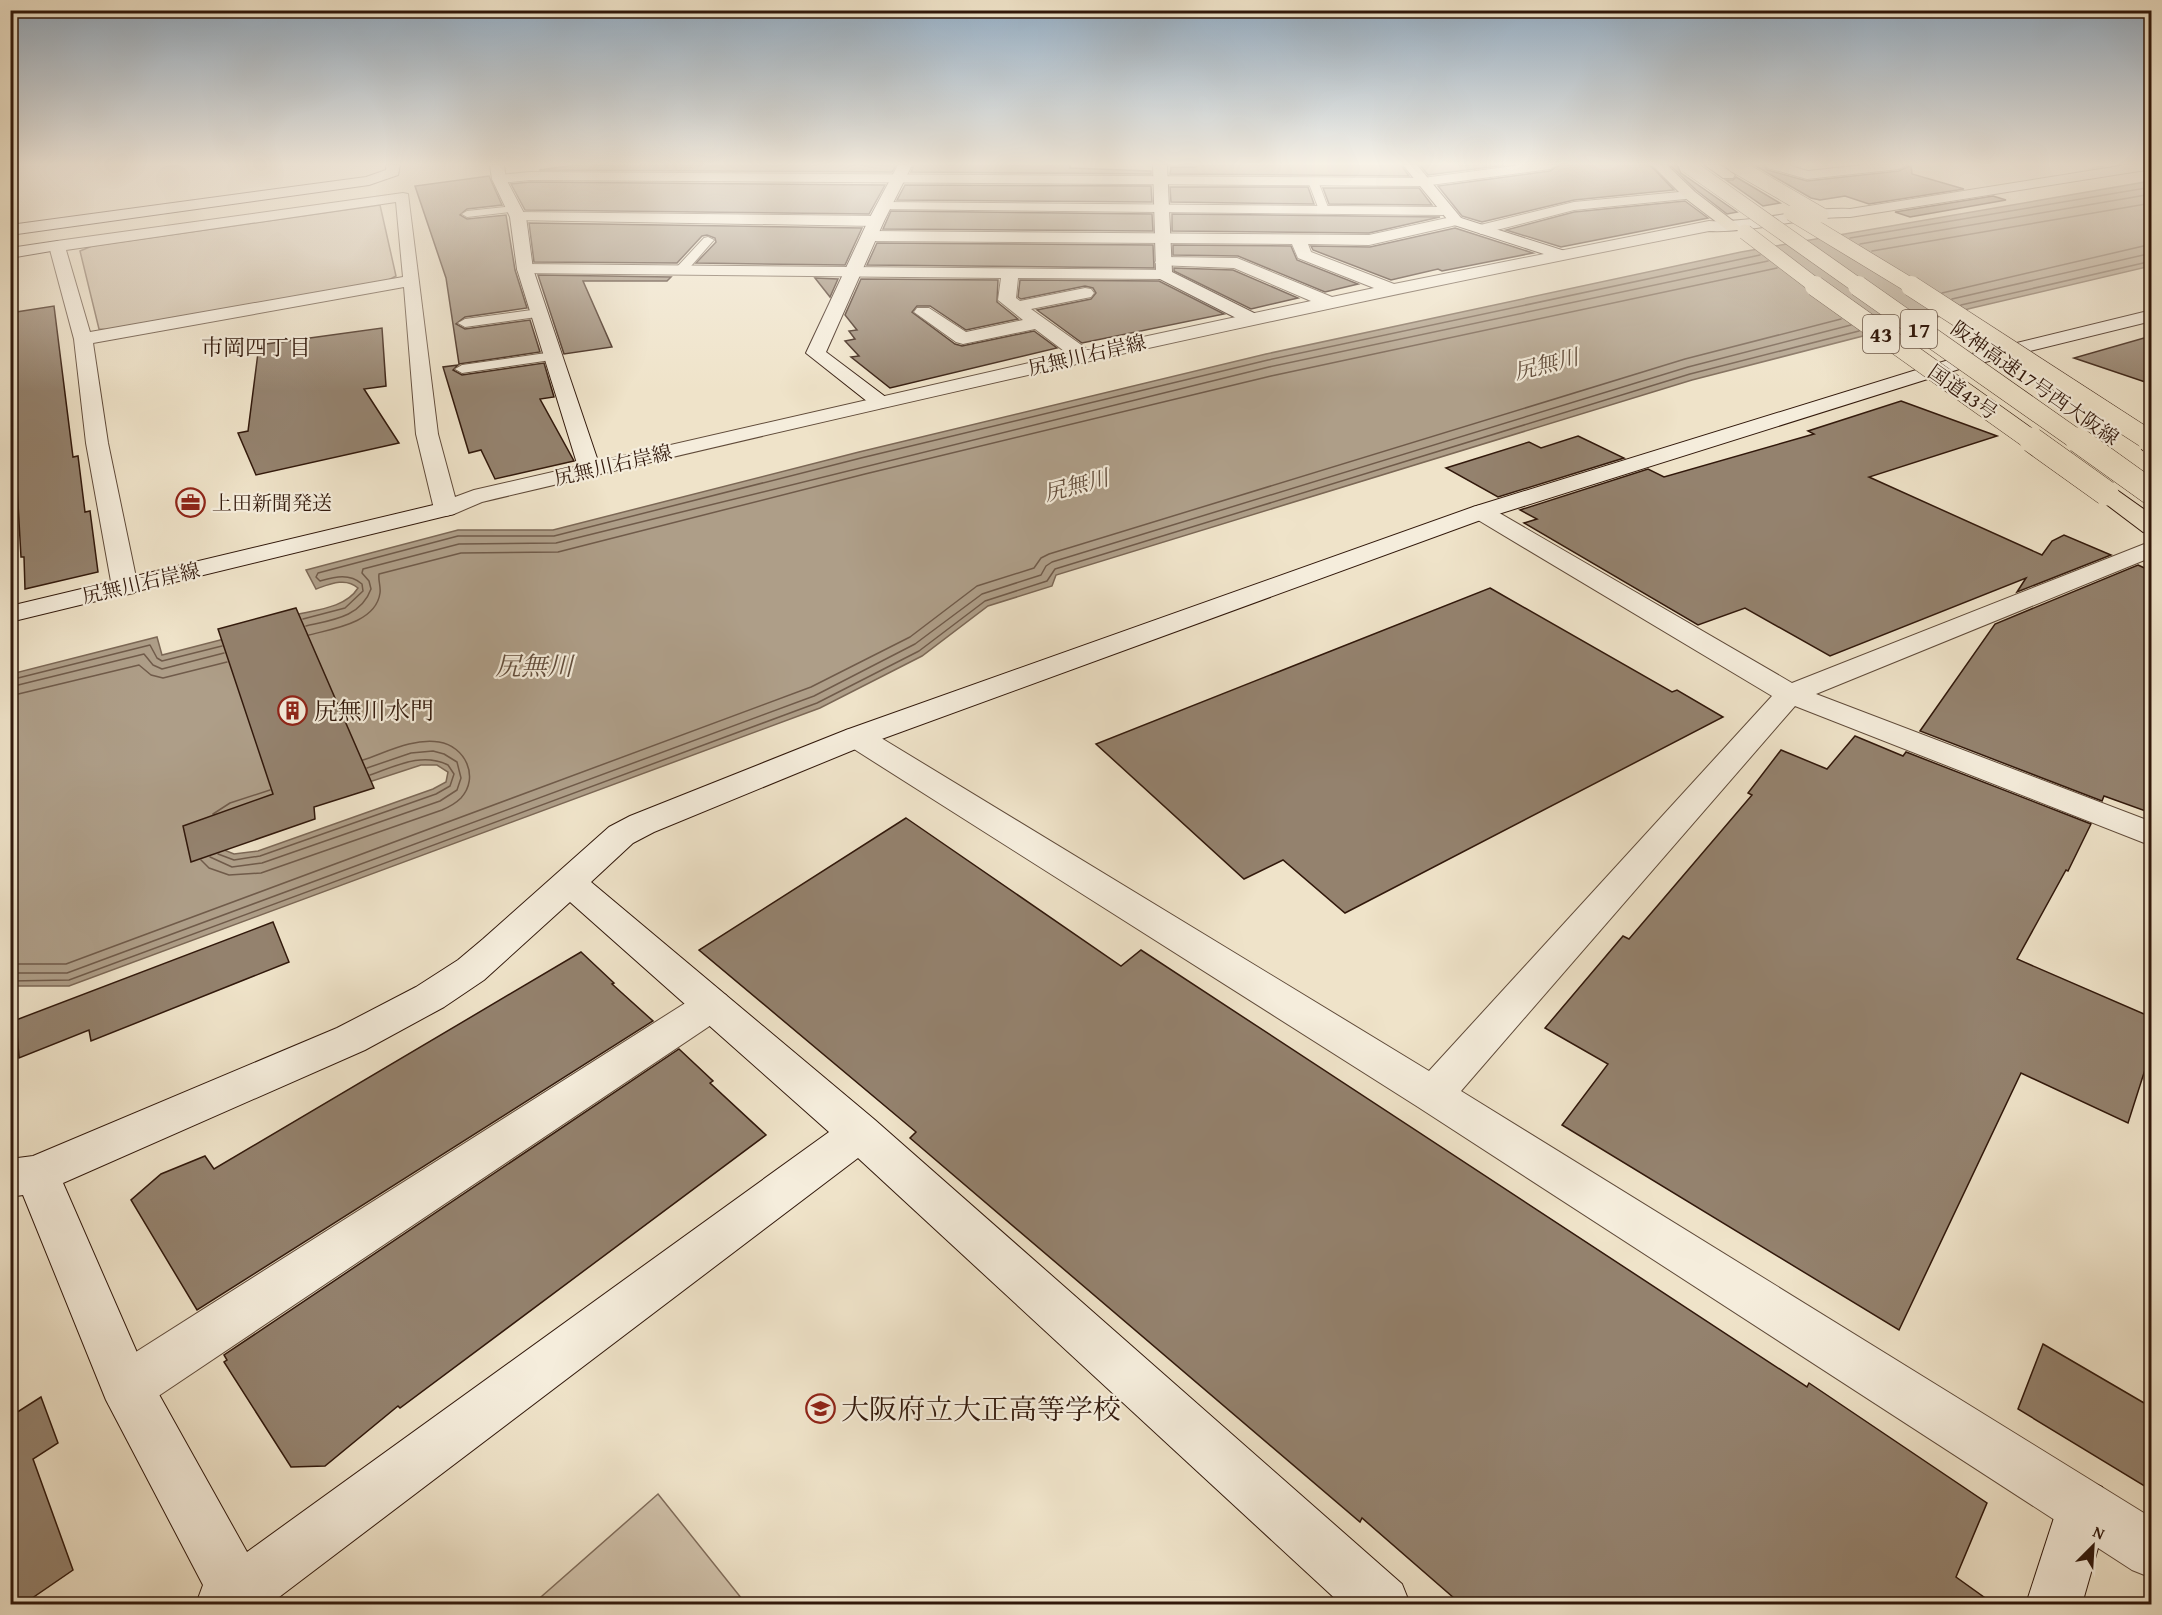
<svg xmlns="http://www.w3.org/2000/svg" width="2162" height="1615" viewBox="0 0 2162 1615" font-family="'Gentium Book Plus','Noto Serif JP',serif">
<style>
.green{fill:#cfc0a9;stroke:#806c5a;stroke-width:1.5}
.water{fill:#ae9e88;stroke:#7c6856;stroke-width:1.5;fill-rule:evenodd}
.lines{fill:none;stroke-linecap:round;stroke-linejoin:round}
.shore{stroke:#705b4a;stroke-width:1.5}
.building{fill:#94826e;stroke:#31180b;stroke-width:1.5}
.lane-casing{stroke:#604b3a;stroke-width:2}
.street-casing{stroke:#604b3a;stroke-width:2}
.secondary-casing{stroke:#31180b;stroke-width:2}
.highway-casing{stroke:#31180b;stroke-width:2}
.lane{fill:#f5eddc;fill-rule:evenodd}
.street{fill:#f5eddc;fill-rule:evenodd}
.secondary{fill:#f5eddc;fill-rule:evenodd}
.highway{fill:#efe3c9;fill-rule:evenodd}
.highway-bridge-far2-casing{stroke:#31180b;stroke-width:16;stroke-linecap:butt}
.highway-bridge-far1-casing{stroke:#31180b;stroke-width:21;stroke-linecap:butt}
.highway-bridge-casing{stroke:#31180b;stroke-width:26;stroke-linecap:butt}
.highway-bridge-far2{stroke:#efe3c9;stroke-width:15}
.highway-bridge-far1{stroke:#efe3c9;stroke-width:20}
.highway-bridge{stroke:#efe3c9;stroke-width:25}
.labels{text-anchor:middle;stroke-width:4.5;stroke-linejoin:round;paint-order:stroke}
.far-street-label{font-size:20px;fill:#31180b;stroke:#f5eddc}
.far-poi-label{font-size:20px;fill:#31180b;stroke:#f5eddc;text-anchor:start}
.shield{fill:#f5eddc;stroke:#6c584a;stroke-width:1.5}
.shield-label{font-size:22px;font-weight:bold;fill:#31180b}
.far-neighbourhood-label{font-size:22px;fill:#31180b;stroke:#f5eddc}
.far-water-label{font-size:22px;font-style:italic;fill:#634e3d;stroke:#f5eddc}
.poi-label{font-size:24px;fill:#31180b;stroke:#f5eddc;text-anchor:start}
.water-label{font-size:26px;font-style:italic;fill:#634e3d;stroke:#f5eddc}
.near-poi-label{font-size:28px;fill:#31180b;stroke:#f5eddc;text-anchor:start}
</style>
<rect width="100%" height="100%" fill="#efe3c9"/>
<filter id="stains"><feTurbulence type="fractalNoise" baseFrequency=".00333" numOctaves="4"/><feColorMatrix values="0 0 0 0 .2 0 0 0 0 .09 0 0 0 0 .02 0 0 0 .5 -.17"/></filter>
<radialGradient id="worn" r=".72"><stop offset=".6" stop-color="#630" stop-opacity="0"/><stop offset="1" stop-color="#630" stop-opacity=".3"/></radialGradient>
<g class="green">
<polygon points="380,205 396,276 383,283 111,330 99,329 80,251 92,246"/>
<polygon points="658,1494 746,1604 533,1604"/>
</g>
<path class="water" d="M 2151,181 L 2151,266 L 1972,308 L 1692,380 L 1056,575 L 1052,586 L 988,606 L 922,656 L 820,708 L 69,986 L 11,986 L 11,674 L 157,637 L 162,655 L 290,622 L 290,616 C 313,610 345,609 358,588 C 346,577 330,584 316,589 L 306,570 L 458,530 L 553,530 L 859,452 L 1266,354 L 1741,252 ZM 421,765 L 437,765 L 448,772 L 446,782 L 433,789 L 258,851 L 234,854 L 219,848 L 238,825 Z"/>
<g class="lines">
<g class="shore">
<polyline points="1850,238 2152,187"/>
<polyline points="1860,244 2152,194"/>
<polyline points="1872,251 2152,203"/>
<polyline points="1942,293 2152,244"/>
<polyline points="1952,299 2152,253"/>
<polyline points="1961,305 2152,261"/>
<path d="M 303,619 L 345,608 L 363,591 L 362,584 C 349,573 335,577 320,581 L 316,577 L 318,573 L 458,536 L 554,536 L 861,458 L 1268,360 L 1760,255"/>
<path d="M 306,626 C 332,620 361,617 371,589 L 369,581 L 362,573 L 363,569 L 459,544 L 556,543 L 1269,367 L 1768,261"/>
<path d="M 309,635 C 332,629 376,623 380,593 C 381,587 378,580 379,574 L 461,553 L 558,552 L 865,474 L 1271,376 L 1777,268"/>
<polyline points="10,680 150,645 157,658 162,661 222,646"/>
<polyline points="10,687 144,654 153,665 162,669 224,653"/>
<polyline points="10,696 139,665 151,675 163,678 227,662"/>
<polyline points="213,814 230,803 270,790"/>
<path d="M 218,854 L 234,860 L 260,856 L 436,794 L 450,786 L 454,774 L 448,765 C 422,752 396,766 370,775"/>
<polyline points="210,857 232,867 262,863 440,801 457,790 461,778 457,762 444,754 433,751 411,753 367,768"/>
<path d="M 201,860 L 209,868 L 229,875 L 261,873 L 442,810 C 449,807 456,803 461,798 C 480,777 465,746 439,742 C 413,738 387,752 363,760"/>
<polyline points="10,964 66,964 811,687 910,637 977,586 1034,568 1041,558 1049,554 1685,359 1841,319"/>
<polyline points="10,973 67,973 814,696 915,644 982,594 1041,575 1046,566 1052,562 1688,367 1851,325"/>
<polyline points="10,981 69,980 817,703 919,651 985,601 1047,581 1055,569 1690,374 1859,331"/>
</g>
</g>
<g class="building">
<polygon points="576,165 896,165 892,172 539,170"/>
<polygon points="914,165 1070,165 1070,168 1151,171 1151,174 911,172"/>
<polygon points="1197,165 1401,165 1409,176 1170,174 1171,167 1196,167"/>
<polygon points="1420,165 1506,165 1428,175"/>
<polygon points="1559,165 1650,165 1674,190 1574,200 1482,222 1462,216 1438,186 1550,171"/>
<polygon points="1670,165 1677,165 1681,173 1737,212 1727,214 1696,190"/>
<polygon points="1754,165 1764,165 1767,170 1807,181 1899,171 1911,165 1912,174 1964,189 1869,204 1845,196 1820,200 1811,198"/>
<polygon points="489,176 502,205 467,209 460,215 467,219 506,215 515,270 527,308 465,317 456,324 465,329 530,320 540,352 459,364 446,278 415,186"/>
<polygon points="1736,177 1780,203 1763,206 1726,180 1733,180"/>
<polygon points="530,182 885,185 869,214 525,210 511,184"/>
<polygon points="905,185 1151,186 1152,202 897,200"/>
<polygon points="1170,187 1308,187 1314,204 1171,202"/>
<polygon points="1323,188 1419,188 1432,205 1329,204"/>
<polygon points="1993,196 2006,200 1910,217 1895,212"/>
<polygon points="1685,201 1708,218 1561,247 1506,230 1574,212"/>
<polygon points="891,211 1152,214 1153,231 883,229"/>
<polygon points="1172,214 1440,217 1369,233 1172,231"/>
<polygon points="529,223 862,228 845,265 696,263 716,242 715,238 707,235 702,236 677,263 534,262"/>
<polygon points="1455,228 1533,253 1442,271 1438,269 1391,280 1313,250 1311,246 1370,247"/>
<polygon points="877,243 1153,245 1154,268 867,265"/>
<polygon points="1173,245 1291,246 1297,260 1358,284 1325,292 1238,256 1173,255"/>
<polygon points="1174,268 1233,270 1298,298 1251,309 1174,271"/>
<polygon points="538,275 671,277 667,281 583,281 612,347 564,354"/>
<polygon points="815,278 838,279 830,297"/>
<polygon points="861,279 998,280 997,302 1018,319 966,330 930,306 917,306 912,312 955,344 962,346 1034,331 1057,348 890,388 851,357 859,356 845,341 855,339 849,331 857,330 845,315"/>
<polygon points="1020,280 1159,281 1224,314 1082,343 1037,310 1091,299 1096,293 1093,288 1085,286 1021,299 1018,297"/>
<polygon points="54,306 73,457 78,456 85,512 90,511 98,572 25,589 24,557 21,557 15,451 10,452 10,313"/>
<polygon points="382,328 386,386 364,389 399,443 256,475 238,433 248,431 259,345"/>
<polygon points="2151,336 2151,384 2074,358"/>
<polygon points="544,363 554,397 540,399 574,461 495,479 481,450 469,453 443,367 458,365 453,370 462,375"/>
<polygon points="1901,401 1997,436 1869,477 2042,555 2052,541 2064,535 2111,555 2017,592 2026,578 1830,656 1745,608 1698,625 1524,523 1537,519 1520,510 1648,469 1664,477 1814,434 1808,431"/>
<polygon points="1578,436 1624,458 1498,497 1446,468 1529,442 1541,448"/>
<polygon points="2138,565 2151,571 2151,813 2104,796 2102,801 1920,731 1995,624"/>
<polygon points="1490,588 1672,692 1677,690 1723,717 1345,913 1283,860 1244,879 1096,744"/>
<polygon points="296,608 374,788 314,807 315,819 191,862 183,826 273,794 218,629"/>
<polygon points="1855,736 1903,756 1906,752 2091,824 2068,871 2066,870 2017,959 2151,1017 2151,1051 2128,1123 2021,1073 1899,1330 1562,1125 1608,1064 1545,1028 1623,936 1629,939 1694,863 1752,795 1748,793 1781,750 1827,769"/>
<polygon points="906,818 1121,966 1141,950 1807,1387 1809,1383 1987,1503 1956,1577 1995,1605 1462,1605 1362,1518 1360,1522 910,1138 916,1132 699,950"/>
<polygon points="273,922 289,962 91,1041 89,1030 19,1058 16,1020"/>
<polygon points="581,952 614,983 612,984 653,1021 197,1310 131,1200 161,1174 205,1156 214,1169"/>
<polygon points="679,1049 713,1081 710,1083 766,1135 400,1408 398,1406 325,1466 291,1467 224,1362 227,1360 224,1355"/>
<polygon points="2043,1344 2151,1407 2151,1490 2018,1409"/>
<polygon points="41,1397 58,1443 33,1459 73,1570 22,1605 10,1605 10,1412 16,1413"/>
</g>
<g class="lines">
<defs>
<g id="lane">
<polygon points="1313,178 1318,181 1329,210 1328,212 1320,212 1319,210 1308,181"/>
<polygon points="514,206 519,209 518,211 467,217 462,214 467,211"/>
<polygon points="708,237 714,240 712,242 685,273 677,273 677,267 704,238"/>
<polygon points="539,309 546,313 544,316 465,327 458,323 465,319"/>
<polygon points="553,352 560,356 558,359 462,373 455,369 462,365"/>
</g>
<g id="street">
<polygon points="1521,165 1557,165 1550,169 1423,186 530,180 499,183 492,179 499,175 530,172 1423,178"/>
<polygon points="1766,165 1787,165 1808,171 1864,165 1906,165 1899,169 1807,179 1768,168"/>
<path d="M 2126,165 L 2152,165 L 2152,169 L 1850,217 C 1802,216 1757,233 1709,231 C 1298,311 890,405 482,502 L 454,514 L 446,516 L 438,514 L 434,509 L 416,434 L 404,287 L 93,343 L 108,443 L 138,587 L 134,593 L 125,595 L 116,593 L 112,587 L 86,443 L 74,339 L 49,246 L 57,241 L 403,193 L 408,194 L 438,434 L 455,497 L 474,490 L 1068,354 L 1035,329 L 963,344 L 956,342 L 914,312 L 917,308 L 929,308 L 966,332 L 1023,320 L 998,300 L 1001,278 L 519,273 L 517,269 L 519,265 L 525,264 L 1170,270 L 1172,274 L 1170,278 L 1164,279 L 1018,278 L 1016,298 L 1020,301 L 1085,288 L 1091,289 L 1094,293 L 1091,297 L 1031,309 L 1087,349 L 1311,301 L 1234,268 L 1157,265 L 1155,262 L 1163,257 L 1237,258 L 1332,297 L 1374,288 L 1298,258 L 1292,244 L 870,241 L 862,236 L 870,231 L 1369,235 L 1456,216 L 1461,218 L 1464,221 L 1461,224 L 1369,245 L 1308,244 L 1311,252 L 1394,284 L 1709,221 C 1757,223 1802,207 1850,209 ZM 396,202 L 403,277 L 90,332 L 66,250 Z"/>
<polygon points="1690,191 1697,195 1695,198 1574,210 1481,234 1473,229 1476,226 1574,202"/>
<polygon points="884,202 1443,207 1450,211 1443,215 879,209 877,206 879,203"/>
<polygon points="518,212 876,216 884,221 876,226 513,220 510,217 513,214"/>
<polygon points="1481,505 1489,507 1792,683 2152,541 2152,557 1816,694 2152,822 2152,846 1795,706 1461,1091 2152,1518 2152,1578 2132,1570 1418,1107 846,744 842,737 846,730 857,728 868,730 1429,1071 1772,696 1473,517 1469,512 1473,507"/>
<polygon points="712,990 726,995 731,1005 726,1015 145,1405 127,1412 109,1405 102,1387 109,1369 698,995"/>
</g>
<g id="secondary">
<polygon points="386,165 400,165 398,175 369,185 10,235 10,225 366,177 386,170"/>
<polygon points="490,165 504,165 506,179 526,217 533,269 601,470 598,475 590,477 582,475 579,470 517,269 510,217 492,179"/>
<polygon points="898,165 912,165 884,221 826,352 887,398 890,402 887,406 880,408 873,406 806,353 868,221"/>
<polygon points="1153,165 1167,165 1172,272 1256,314 1259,318 1256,322 1244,322 1158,278 1156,274"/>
<polygon points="1403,165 1417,165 1461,218 1565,251 1567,254 1559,259 1553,257 1451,224"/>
<polygon points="57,241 63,243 65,246 63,249 10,258 10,248"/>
<path d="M 2152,310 L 2152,321 L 1969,366 L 1489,517 L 868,744 L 654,832 L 633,843 L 591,882 L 875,1120 L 1402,1584 L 1410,1604 L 1341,1604 L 858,1158 L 270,1604 L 196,1604 L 203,1585 L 106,1400 L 23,1195 L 10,1197 L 10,1159 L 33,1156 L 337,1028 L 416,987 L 458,960 L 483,939 L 609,827 L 630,816 L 846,730 L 1473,507 L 1955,358 ZM 570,902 L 829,1132 L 247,1552 L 142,1364 L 63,1183 L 365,1050 L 444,1007 L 484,980 Z"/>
<polygon points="446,502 454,504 458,509 454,514 10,622 10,606"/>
<polygon points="2083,1479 2102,1487 2110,1506 2082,1604 2026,1604 2064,1487"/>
</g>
<g id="highway">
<polygon points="1652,165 1667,165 1695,192 1737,224 1740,227 1737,230 1727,230 1685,198"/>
<polygon points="1705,165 1721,165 1735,175 1733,178 1723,178"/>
<polygon points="2106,486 2114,488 2152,515 2152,534 2143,532 2098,498 2094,493 2098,488"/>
</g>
</defs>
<use href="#lane" class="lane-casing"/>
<use href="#street" class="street-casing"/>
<use href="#secondary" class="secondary-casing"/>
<use href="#highway" class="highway-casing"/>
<use href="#lane" class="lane"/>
<use href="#street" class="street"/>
<use href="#secondary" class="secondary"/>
<use href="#highway" class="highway"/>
<defs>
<g id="highway-bridge-far2">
<polyline points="1687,165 1860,287"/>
<polyline points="1735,165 1821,215"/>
<polyline points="1791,213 1913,287"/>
<polyline points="1745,232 1817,287"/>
</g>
<g id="highway-bridge-far1">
<polyline points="1815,286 2034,442"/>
<polyline points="1858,286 2080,442"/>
<polyline points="1911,286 2152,442"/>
</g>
<g id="highway-bridge">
<polyline points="2032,440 2106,493"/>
<polyline points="2078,440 2152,493"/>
<polyline points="2150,440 2152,442"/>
</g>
</defs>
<use href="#highway-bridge-far2" class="highway-bridge-far2-casing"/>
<use href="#highway-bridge-far1" class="highway-bridge-far1-casing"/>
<use href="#highway-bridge" class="highway-bridge-casing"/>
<use href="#highway-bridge-far2" class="highway-bridge-far2"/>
<use href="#highway-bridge-far1" class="highway-bridge-far1"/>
<use href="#highway-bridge" class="highway-bridge"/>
</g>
<linearGradient id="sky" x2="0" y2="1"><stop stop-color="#91abc2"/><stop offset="0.42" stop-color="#f8f2e7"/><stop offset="1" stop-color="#f8f2e7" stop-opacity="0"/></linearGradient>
<rect width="2162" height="391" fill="url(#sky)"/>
<defs>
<symbol id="office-ring" viewBox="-11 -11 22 22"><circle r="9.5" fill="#f5eddc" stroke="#8f2418" stroke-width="1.5"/><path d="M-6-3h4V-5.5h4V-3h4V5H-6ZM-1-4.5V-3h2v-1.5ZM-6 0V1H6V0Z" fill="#8f2418"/></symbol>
<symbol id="building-ring" viewBox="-11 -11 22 22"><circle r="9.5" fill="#f5eddc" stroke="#8f2418" stroke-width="1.5"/><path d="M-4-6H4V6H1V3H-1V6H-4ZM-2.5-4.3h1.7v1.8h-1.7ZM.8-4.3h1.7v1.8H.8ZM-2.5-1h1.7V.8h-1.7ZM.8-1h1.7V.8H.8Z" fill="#8f2418"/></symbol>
<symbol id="school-ring" viewBox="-11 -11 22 22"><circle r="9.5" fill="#f5eddc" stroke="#8f2418" stroke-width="1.5"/><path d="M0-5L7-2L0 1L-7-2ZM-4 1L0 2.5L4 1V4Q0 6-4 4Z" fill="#8f2418"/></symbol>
</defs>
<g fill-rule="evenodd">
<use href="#office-ring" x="174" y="486" width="33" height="33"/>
<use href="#building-ring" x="276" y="694" width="33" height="33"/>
<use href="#school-ring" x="804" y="1392" width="33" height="33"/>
</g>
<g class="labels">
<g class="far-street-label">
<text transform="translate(1087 355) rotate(-13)" y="7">尻無川右岸線</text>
<text transform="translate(2035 383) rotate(35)" y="7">阪神高速17号西大阪線</text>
<text transform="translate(1963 392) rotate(35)" y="7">国道43号</text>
<text transform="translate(613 465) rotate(-13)" y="7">尻無川右岸線</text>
<text transform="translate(141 583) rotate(-13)" y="7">尻無川右岸線</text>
</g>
<g class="far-poi-label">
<text x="212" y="510">上田新聞発送</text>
</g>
<g class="shield">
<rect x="1901" y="310" width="36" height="38" rx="4.5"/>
<rect x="1863" y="315" width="36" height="38" rx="4.5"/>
</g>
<g class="shield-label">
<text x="1919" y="337">17</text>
<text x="1881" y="342">43</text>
</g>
<g class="far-neighbourhood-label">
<text x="256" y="355">市岡四丁目</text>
</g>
<g class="far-water-label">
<text transform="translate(1546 364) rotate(-14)" y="8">尻無川</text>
<text transform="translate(1076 485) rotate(-15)" y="8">尻無川</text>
</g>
<g class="poi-label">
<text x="314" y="719">尻無川水門</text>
</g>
<g class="water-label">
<text x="534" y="675">尻無川</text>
</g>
<g class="near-poi-label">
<text x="841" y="1419">大阪府立大正高等学校</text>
</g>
</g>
<rect width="2162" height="1615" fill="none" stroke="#efe3c9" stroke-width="36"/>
<rect x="12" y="12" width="2138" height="1591" fill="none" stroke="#31180b" stroke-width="3"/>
<rect x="18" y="18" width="2126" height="1579" fill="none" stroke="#31180b" stroke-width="1.5"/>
<g transform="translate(2093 1546) rotate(24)" stroke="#f5eddc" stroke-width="4.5" paint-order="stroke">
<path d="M0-4.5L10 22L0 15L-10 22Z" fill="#31180b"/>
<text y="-9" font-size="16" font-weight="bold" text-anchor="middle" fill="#31180b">N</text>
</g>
<rect width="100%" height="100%" filter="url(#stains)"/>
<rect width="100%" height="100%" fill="url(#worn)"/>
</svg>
